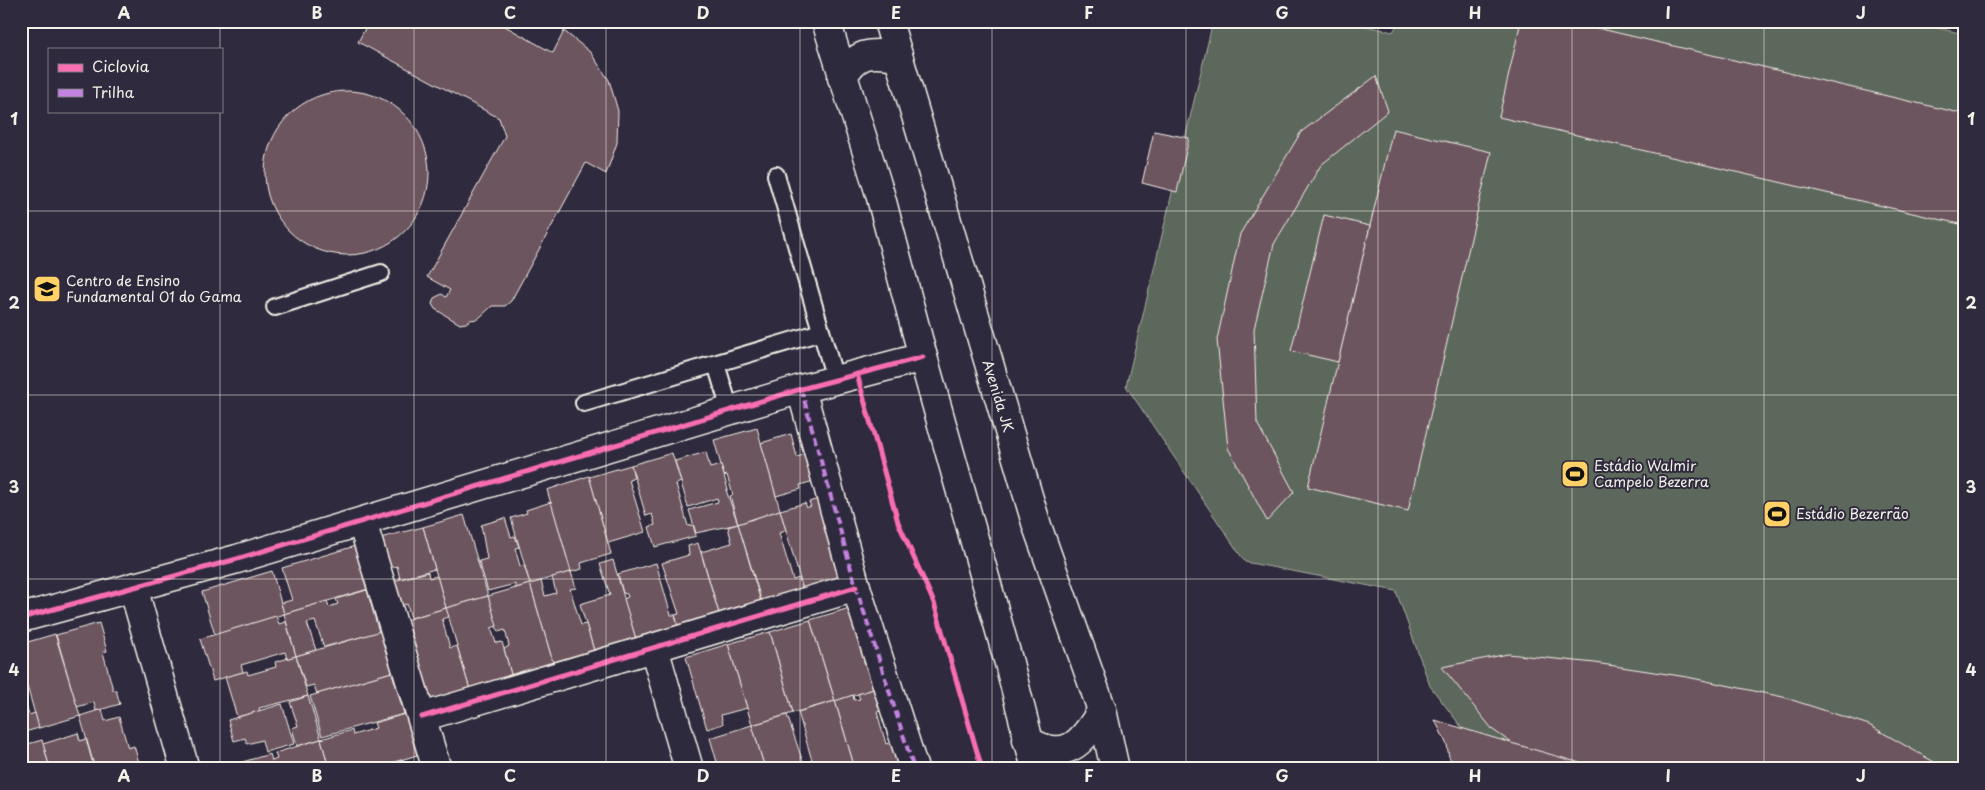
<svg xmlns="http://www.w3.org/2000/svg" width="1985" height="790" viewBox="0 0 1985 790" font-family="'Playpen Sans',sans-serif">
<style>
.garden{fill:#5d675c;stroke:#a8aca2}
.building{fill:#6d5560;stroke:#f4f1e8}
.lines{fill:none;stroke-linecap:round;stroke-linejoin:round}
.lane-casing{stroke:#f4f1e8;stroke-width:20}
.street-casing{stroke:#f4f1e8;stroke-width:31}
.secondary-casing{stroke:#f4f1e8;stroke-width:31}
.lane{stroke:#2f2a3d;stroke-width:16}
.street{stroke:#2f2a3d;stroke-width:28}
.secondary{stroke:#2f2a3d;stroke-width:28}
.quiet{stroke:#c483df;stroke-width:4;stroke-dasharray:8 4;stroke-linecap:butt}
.cycleway-casing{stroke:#2f2a3d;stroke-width:8}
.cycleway{stroke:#f96db3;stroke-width:5}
.grid{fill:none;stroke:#f4f1e8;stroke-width:1;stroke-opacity:0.55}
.labels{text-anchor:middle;stroke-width:4;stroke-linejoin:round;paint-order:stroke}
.poi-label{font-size:14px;fill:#f4f1e8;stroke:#2f2a3d;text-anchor:start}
.street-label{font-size:14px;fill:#f4f1e8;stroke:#2f2a3d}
.neatline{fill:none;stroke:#f4f1e8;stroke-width:2}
.grid-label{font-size:16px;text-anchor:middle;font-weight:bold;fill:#f4f1e8}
</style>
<rect width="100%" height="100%" fill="#2f2a3d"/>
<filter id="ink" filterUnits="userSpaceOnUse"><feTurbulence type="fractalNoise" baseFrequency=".02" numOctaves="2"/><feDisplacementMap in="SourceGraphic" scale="10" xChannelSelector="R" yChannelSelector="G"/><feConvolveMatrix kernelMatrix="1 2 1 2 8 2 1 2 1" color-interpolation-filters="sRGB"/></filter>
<g filter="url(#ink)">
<polygon class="garden" points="1213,21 1343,21 1393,32 1399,21 1908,21 1964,34 1964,769 1507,769 1479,750 1430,686 1396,591 1245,562 1126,386"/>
<g class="building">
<polygon points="369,21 496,21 553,53 564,31 590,52 609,80 618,111 617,143 606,174 586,163 511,301 505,306 492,306 478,319 470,320 466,323 460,324 435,309 432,304 434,298 442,294 446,297 450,290 427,277 505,136 499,118 358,42"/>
<polygon points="1521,21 1567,21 1964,114 1964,225 1499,117"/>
<polygon points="1376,76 1388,111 1321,165 1274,244 1254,329 1257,423 1294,492 1267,521 1228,448 1217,340 1240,234 1301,132"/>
<circle cx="347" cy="173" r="82"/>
<polygon points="1393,129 1491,152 1408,511 1308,487"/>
<polygon points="1154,131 1189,138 1177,192 1142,183"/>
<polygon points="1324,215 1370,226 1338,362 1291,351"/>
<polygon points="757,428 780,510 738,524 730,496 733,495 727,475 724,476 714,440"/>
<polygon points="791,434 797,457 809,453 817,480 800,485 801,489 776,496 761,443"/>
<polygon points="706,452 710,468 721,465 728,490 726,490 738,524 696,533 689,510 718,502 717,498 688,507 675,461"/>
<polygon points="672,453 681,482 676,484 688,526 693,525 696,536 655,547 649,527 655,525 652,514 646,516 631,465"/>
<polygon points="631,465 634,478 629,480 645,532 608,543 589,477"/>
<polygon points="589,476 611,554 581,563 582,569 571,572 547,490"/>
<polygon points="821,498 845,581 804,593 780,510 805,503 807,508 811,506 809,502"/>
<polygon points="551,502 571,572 530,584 511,518 527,513 526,510"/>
<polygon points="780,510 786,531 779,533 793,580 799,578 804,594 763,606 738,524"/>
<polygon points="464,515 488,596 446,608 423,527"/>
<polygon points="505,518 511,537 515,536 519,547 515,548 520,566 524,565 530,584 515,588 515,584 488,591 479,561 487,559 481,525"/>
<polygon points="738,524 762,605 720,617 701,552 732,543 728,527"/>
<polygon points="423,527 435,569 400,579 397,566 389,568 380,538"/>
<polygon points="698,543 720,617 679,629 675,615 679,614 662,563 689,555 688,546"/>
<polygon points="355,546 368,589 284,614 281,603 292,600 282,568"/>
<polygon points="613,560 637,642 595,654 580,604 610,595 600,564"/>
<polygon points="656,563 671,615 675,615 679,629 637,642 624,599 628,597 627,594 623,593 618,574"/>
<polygon points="272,571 284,614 215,635 202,592"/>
<polygon points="428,572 429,578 437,576 446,608 411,618 407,604 400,606 393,581"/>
<polygon points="571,572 576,588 570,589 581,625 586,624 595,654 554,666 530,584 541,581 545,596 556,593 552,577"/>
<polygon points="530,584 554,666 512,678 504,649 509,646 505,630 498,632 488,596"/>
<polygon points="367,590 379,632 324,647 315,621 307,623 316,650 296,656 284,614 327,601 329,607 338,604 336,599"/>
<polygon points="488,596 497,626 491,628 496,643 502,642 512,678 470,690 446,608"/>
<polygon points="853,607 877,688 835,701 810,620"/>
<polygon points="446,608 449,617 442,619 450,648 457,646 470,690 429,702 405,620"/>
<polygon points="276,616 279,624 286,622 296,656 287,659 285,652 241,665 243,672 213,681 200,639"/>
<polygon points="810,620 835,701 793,713 770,632"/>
<polygon points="99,623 107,651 103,652 113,690 116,690 120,704 96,711 94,702 77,707 56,635"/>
<polygon points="381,631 392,672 317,694 314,685 306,687 296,656"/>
<polygon points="770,632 793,713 752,725 728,644"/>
<polygon points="55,634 80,716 39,728 21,665 21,644"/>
<polygon points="728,644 747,708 721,715 723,724 707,729 686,657"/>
<polygon points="1508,654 1595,663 1687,677 1783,697 1869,725 1943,767 1549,769 1493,730 1442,667"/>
<polygon points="296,656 308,696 259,708 260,711 237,717 225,677 247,671 248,675 276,667 275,662"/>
<polygon points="392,672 404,714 322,736 310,696"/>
<polygon points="21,687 29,715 35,713 39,728 21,733"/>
<polygon points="877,688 883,710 877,712 886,744 892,742 900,769 855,769 835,701 853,695 854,700 860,699 858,694"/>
<polygon points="308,696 321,739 297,746 292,728 298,726 290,702"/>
<polygon points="835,701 855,769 809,769 808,766 813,764 798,712"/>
<polygon points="282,704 294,744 265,752 262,740 247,744 245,738 234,741 228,720"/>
<polygon points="102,709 105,721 119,717 128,748 134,746 141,769 95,769 80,716"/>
<polygon points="405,714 417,755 372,769 329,769 321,739 352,730 353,735 376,728 374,723"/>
<polygon points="787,715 804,765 808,765 809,769 765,769 752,725"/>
<polygon points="1435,720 1494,738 1601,769 1458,769 1449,757 1447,745"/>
<polygon points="752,725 765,769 719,769 710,738"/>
<polygon points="78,733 80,741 86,739 93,764 87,766 88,769 50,769 43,744"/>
<polygon points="321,739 329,769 240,769 239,763 270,754 272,761 277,759 275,753"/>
<polygon points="42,740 50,769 21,769 21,746"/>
<polygon points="403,760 406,769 372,769"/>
</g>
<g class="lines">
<defs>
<g id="lane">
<polyline points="776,175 835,379"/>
<polyline points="275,307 381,273"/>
<polyline points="716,364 730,410"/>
<polyline points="584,403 821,332"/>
</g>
<g id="street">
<polyline points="801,389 856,587 914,769"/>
<polyline points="362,522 437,769"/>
<polyline points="133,587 185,769"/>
<polyline points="21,618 237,559 801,389 923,357"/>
<polyline points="654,648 689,769"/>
<polyline points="422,717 856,587"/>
</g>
<g id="secondary">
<polyline points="826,21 880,194 923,357 1009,663 1036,769"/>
<polyline points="888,21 1037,526 1102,710 1115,769"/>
<path d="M 842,78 C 857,51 870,52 898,56"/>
<path d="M 1027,740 C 1065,764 1082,744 1102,710"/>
</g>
</defs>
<use href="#lane" class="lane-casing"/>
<use href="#street" class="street-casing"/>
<use href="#secondary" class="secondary-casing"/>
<use href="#lane" class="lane"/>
<use href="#street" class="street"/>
<use href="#secondary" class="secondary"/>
<polyline class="quiet" points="801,389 856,587 914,769"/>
<defs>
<g id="cycleway">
<polyline points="857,374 898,522 934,603 982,769"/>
<polyline points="21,618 237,559 801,389 923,357"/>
<polyline points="422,717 856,587"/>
</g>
</defs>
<use href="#cycleway" class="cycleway-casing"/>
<use href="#cycleway" class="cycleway"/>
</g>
</g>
<path class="grid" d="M 220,21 L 220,49M 414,21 L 414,769M 606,21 L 606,769M 800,21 L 800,769M 992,21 L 992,769M 1186,21 L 1186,769M 1378,21 L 1378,769M 1572,21 L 1572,769M 1764,21 L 1764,769M 220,111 L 220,769M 21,211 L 1964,211M 21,395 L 1964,395M 21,579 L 1964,579"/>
<defs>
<symbol id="school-square" viewBox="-11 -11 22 22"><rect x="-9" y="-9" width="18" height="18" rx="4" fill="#ffd166" stroke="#2f2a3d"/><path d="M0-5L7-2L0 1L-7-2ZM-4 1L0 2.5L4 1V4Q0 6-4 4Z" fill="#111"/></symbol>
<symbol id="stadium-square" viewBox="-11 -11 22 22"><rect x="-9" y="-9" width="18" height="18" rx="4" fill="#ffd166" stroke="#2f2a3d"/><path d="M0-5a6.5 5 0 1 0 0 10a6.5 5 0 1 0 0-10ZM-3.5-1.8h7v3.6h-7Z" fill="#111"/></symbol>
</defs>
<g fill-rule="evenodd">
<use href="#school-square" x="31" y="273" width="32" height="32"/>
<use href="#stadium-square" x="1559" y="458" width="32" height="32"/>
<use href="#stadium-square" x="1761" y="498" width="32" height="32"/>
</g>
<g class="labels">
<g class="poi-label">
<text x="66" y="286">Centro de Ensino<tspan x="66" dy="16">Fundamental 01 do Gama</tspan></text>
<text x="1594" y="471">Estádio Walmir<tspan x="1594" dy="16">Campelo Bezerra</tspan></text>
<text x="1796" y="519">Estádio Bezerrão</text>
</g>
<g class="street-label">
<text transform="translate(998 396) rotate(73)" y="5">Avenida JK</text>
</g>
</g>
<rect width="1985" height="790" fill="none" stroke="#2f2a3d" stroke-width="55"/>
<rect x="48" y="48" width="175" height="65" fill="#2f2a3d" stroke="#7e7a81"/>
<rect x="58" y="64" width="25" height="8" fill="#f96db3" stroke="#7e7a81"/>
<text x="92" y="72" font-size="15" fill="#f4f1e8">Ciclovia</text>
<rect x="58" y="89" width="25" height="8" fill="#c483df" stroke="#7e7a81"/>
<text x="92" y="98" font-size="15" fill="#f4f1e8">Trilha</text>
<rect x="28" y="28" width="1930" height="734" class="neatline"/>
<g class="grid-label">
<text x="124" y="19">A</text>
<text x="317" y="19">B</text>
<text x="510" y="19">C</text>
<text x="703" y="19">D</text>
<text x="896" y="19">E</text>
<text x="1089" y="19">F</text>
<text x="1282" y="19">G</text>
<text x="1475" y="19">H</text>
<text x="1668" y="19">I</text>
<text x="1861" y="19">J</text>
<text x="14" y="125">1</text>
<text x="1971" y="125">1</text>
<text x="14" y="309">2</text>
<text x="1971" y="309">2</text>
<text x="14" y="493">3</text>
<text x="1971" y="493">3</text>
<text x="14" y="676">4</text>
<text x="1971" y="676">4</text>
<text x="124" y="782">A</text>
<text x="317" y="782">B</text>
<text x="510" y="782">C</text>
<text x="703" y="782">D</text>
<text x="896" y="782">E</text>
<text x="1089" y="782">F</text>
<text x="1282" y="782">G</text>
<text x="1475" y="782">H</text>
<text x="1668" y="782">I</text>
<text x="1861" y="782">J</text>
</g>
</svg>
